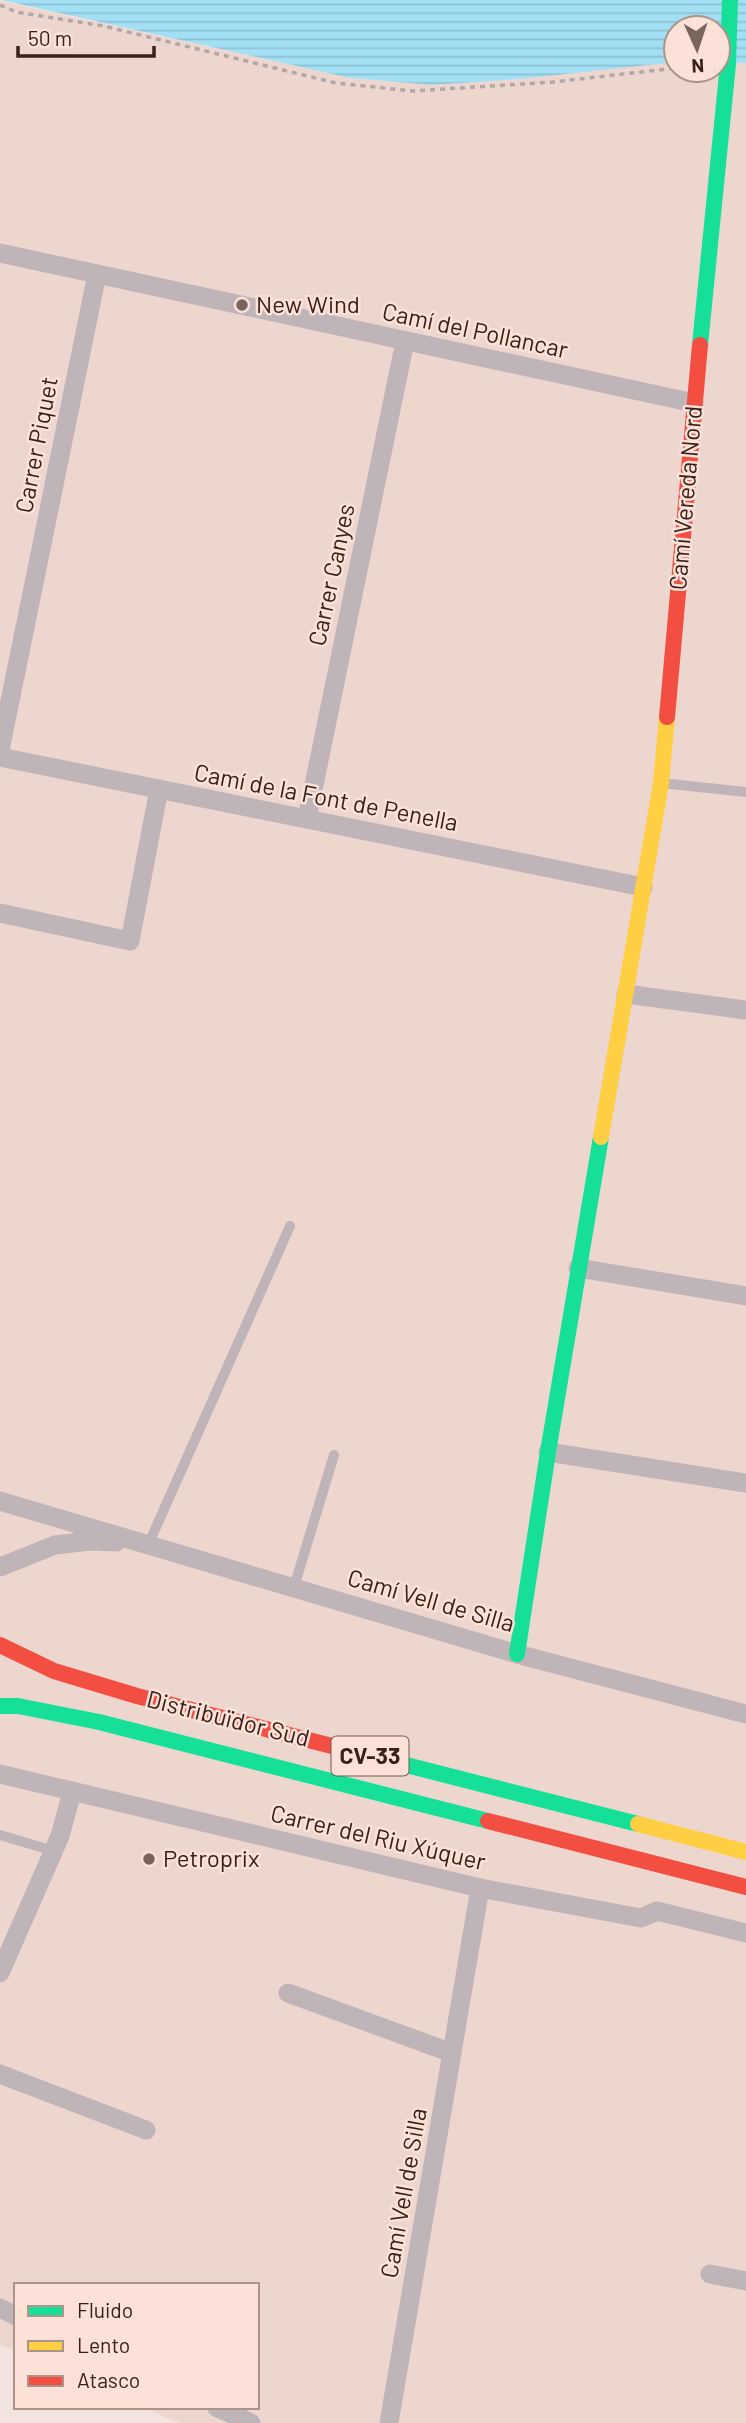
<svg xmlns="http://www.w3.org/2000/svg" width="746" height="2423" viewBox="0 0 746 2423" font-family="Barlow,sans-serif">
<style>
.built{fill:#edd6ce}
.water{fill:url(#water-rules)}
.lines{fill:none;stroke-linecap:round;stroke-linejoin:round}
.path{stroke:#b1a6a8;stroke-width:3.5;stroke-dasharray:5 5;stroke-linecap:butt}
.lane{stroke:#bfb4b8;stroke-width:10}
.street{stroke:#bfb4b8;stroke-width:19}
.fast{stroke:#16e098;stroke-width:16}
.slow{stroke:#ffcf43;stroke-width:16}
.jam{stroke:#f24e42;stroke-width:16}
.poi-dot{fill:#79655e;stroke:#fbe1d7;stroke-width:2.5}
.labels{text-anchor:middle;stroke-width:5;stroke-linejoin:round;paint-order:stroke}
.shield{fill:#fbe1d7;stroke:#725b51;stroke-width:2}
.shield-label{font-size:23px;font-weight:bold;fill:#382118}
.poi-label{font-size:24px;fill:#382118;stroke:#fbe1d7;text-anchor:start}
.street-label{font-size:24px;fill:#382118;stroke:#fbe1d7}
</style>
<defs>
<pattern id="water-rules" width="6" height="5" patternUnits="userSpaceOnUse" patternTransform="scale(1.75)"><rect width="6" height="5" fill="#a3e0f5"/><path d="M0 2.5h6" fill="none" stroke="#8dc0d1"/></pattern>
</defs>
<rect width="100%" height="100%" fill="#f3e4df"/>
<polygon class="built" points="0,1 350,78 432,85 520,79 667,62 676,62 676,70 718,70 718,63 746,63 746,2423 179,2423 143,2407 257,2407 257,2285 16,2285 16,2351 0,2345"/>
<polygon class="water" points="1,0 746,0 746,63 718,63 718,28 676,28 676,62 520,79 432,85 350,78"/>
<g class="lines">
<g class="path">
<polyline points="0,5 16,12 104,26 336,83 413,91 553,82 676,68"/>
<polyline points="691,70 706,72"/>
</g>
<g class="lane">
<polyline points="661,783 746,792"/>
<polyline points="149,1543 290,1226"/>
<polyline points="294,1587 334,1455"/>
<polyline points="0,1835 54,1851"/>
</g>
<g class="street">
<polyline points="0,253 694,403"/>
<polyline points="0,750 97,274"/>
<polyline points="0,757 643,887"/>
<polyline points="307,819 405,341"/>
<polyline points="0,913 130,941 159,789"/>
<polyline points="626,994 746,1010"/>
<polyline points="578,1268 746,1296"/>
<polyline points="548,1452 746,1483"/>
<polyline points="0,1501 517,1654 746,1714"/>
<polyline points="0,1567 55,1545 90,1541 116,1542"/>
<polyline points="0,1774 480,1888 641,1918 657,1911 746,1933"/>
<polyline points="0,1973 60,1836 72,1792"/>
<polyline points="288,1993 452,2053"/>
<polyline points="0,2074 146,2130"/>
<polyline points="710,2274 746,2281"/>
<polyline points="0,2308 16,2316"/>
<polyline points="216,2407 251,2423"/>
<polyline points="389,2423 480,1888"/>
</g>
<g class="fast">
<polyline points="700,345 728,64 730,0"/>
<polyline points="517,1654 548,1452 601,1137"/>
<polyline points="0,1706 18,1706 99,1722 488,1821"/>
<polyline points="367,1755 638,1824"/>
</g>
<g class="slow">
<polyline points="601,1137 661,783 667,717"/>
<polyline points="638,1824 746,1852"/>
</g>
<g class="jam">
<polyline points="667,717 700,345"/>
<polyline points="0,1645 54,1671 137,1696 367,1755"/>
<polyline points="488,1821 746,1887"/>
</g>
</g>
<g class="poi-dot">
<circle cx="242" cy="305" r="7"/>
<circle cx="149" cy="1859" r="7"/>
</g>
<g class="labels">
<rect class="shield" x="331.5" y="1736.5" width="77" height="39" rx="5"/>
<g class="shield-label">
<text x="370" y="1764">CV-33</text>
</g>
<g class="poi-label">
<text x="256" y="313">New Wind</text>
<text x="163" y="1867">Petroprix</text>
</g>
<g class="street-label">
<text transform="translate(475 331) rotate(12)" y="8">Camí del Pollancar</text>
<text transform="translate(37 445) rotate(-79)" y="8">Carrer Piquet</text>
<text transform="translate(686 498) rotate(-85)" y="8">Camí Vereda Nord</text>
<text transform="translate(332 575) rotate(-78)" y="8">Carrer Canyes</text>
<text transform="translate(326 798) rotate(11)" y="8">Camí de la Font de Penella</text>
<text transform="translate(431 1601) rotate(16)" y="8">Camí Vell de Silla</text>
<text transform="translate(228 1719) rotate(14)" y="8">Distribuïdor Sud</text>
<text transform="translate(378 1838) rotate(13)" y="8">Carrer del Riu Xúquer</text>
<text transform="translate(404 2193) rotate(-80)" y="8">Camí Vell de Silla</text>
</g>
</g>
<rect x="14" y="2283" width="245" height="126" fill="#fbe1d7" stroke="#ad948b" stroke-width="2"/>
<rect x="28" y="2306" width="35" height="10" fill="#16e098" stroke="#ad948b" stroke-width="2"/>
<text x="77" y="2318" font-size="21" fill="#382118">Fluido</text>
<rect x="28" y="2341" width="35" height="10" fill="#ffcf43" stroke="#ad948b" stroke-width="2"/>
<text x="77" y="2353" font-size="21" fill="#382118">Lento</text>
<rect x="28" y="2376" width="35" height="10" fill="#f24e42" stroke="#ad948b" stroke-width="2"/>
<text x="77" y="2388" font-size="21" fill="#382118">Atasco</text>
<g transform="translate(697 49) rotate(177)"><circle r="33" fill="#fbe1d7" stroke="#ad948b" stroke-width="2"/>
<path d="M0-5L12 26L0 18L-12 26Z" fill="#79655e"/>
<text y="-10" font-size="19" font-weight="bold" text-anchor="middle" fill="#382118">N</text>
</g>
<path d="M18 46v10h136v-10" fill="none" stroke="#382118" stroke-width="3.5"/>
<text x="28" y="46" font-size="21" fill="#382118" stroke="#fbe1d7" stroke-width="5" paint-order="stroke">50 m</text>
</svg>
